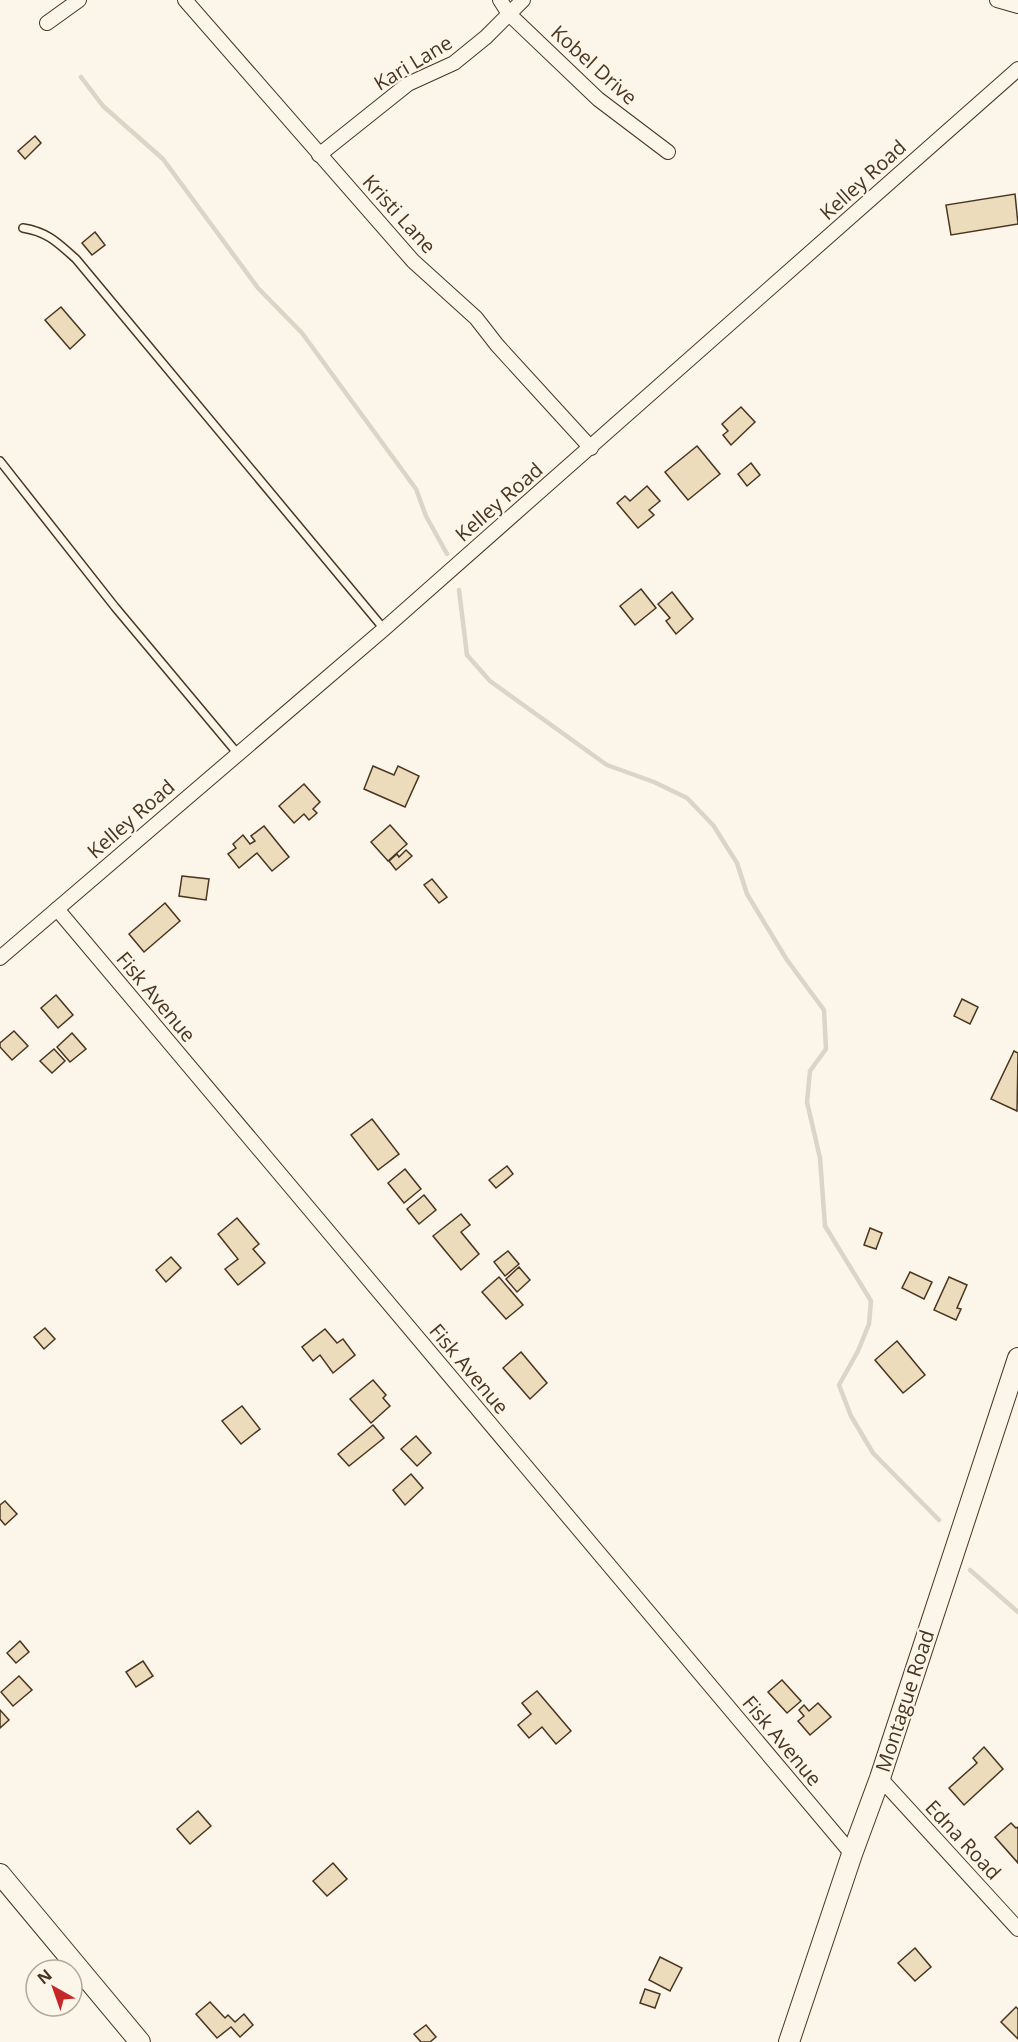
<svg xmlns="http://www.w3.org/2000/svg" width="1018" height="2042" viewBox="0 0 1018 2042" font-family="'Open Sans',sans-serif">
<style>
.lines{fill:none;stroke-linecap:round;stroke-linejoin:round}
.stream{stroke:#dcd4c6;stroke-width:4.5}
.building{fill:#ecdcbc;stroke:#4a3520;stroke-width:1.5}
.lane-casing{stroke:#4a3520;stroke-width:10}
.street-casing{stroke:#4a3520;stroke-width:16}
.secondary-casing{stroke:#4a3520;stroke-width:22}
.lane{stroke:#fbf6e9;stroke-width:7}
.street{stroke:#fbf6e9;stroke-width:14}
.secondary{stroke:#fbf6e9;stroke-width:20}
.labels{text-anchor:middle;stroke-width:4.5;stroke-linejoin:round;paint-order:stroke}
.street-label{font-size:20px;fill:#4a3520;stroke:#fbf6e9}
</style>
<rect width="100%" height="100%" fill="#fbf6e9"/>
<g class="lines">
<g class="stream">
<polyline points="81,77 103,106 163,159 258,288 302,333 416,489 426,516 447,554"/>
<polyline points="459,590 467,655 490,681 607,765 654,782 687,798 713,825 737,863 747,894 787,960 824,1010 826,1049 810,1071 807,1102 820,1158 825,1226 871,1301 869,1324 858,1351 839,1385 851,1416 873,1453 939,1520"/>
<polyline points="970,1570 1018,1612"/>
</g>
</g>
<g class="building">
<polygon points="35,136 41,143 25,159 18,151"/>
<polygon points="1015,194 1018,224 951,235 946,205"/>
<polygon points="95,232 105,245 92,255 82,243"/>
<polygon points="61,307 85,335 70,349 45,320"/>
<polygon points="741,407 755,422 731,445 723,435 728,431 722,424"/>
<polygon points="697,446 720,474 688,500 665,472"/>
<polygon points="751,463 760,475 747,486 738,474"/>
<polygon points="647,486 660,501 649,510 654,515 638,528 617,503 625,496 630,501"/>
<polygon points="641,589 656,608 635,625 620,606"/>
<polygon points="672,592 693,619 676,634 666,621 670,618 658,604"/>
<polygon points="373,766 394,775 398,766 419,776 405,807 364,789"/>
<polygon points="304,784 320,802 313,809 317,813 309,820 304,814 294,823 279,806"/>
<polygon points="390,825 407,844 388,861 371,842"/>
<polygon points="264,826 289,857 272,871 257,853 239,868 228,854 236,848 233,844 243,835 250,844 255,841 251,836"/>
<polygon points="406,850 412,856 396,870 389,861 397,854 399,857"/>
<polygon points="182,876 209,879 206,900 179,896"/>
<polygon points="432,879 447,897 439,903 424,885"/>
<polygon points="165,903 180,921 144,952 129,934"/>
<polygon points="56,995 73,1015 58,1028 41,1008"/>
<polygon points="962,999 978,1007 970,1024 954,1016"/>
<polygon points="14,1031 28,1046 12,1060 0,1047 0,1043"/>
<polygon points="72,1033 86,1049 70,1062 57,1047"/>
<polygon points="54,1049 65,1061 52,1073 40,1061"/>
<polygon points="1014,1051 1018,1053 1017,1111 991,1099"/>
<polygon points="372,1119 399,1154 378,1170 351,1135"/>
<polygon points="507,1166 513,1174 496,1188 489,1180"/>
<polygon points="405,1169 421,1189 404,1203 388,1183"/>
<polygon points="424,1195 436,1210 419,1224 407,1209"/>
<polygon points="461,1214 470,1225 461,1232 479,1254 461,1270 433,1236"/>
<polygon points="237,1218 259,1244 253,1249 265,1263 238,1285 225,1269 238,1259 218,1234"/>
<polygon points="870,1228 882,1233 876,1249 864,1245"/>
<polygon points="508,1251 519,1264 505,1276 494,1262"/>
<polygon points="171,1257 181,1268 166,1282 156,1270"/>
<polygon points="519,1267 530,1280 517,1292 506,1279"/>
<polygon points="910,1272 932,1282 924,1299 902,1288"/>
<polygon points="499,1277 523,1305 506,1319 482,1292"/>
<polygon points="949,1277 967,1285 957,1308 961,1309 956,1320 934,1310"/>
<polygon points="45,1328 55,1339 44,1349 34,1337"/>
<polygon points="325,1329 337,1343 343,1339 355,1355 333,1373 320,1355 313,1361 302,1347"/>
<polygon points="897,1341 925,1375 903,1393 875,1360"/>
<polygon points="521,1352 547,1383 530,1399 503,1368"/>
<polygon points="373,1380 386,1395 383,1398 390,1406 371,1423 350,1399"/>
<polygon points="242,1406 260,1429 241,1444 222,1421"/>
<polygon points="373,1425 384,1438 349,1466 338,1454"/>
<polygon points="416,1436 431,1453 417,1466 401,1449"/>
<polygon points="411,1474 423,1488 405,1505 393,1490"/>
<polygon points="5,1501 17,1514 5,1525 0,1519 0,1505"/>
<polygon points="20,1641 29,1652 16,1663 7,1653"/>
<polygon points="143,1661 153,1676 136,1687 126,1672"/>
<polygon points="19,1676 32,1690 13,1706 1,1692"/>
<polygon points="782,1680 801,1701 787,1713 768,1692"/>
<polygon points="537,1691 571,1731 556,1744 542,1727 529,1738 518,1725 531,1714 522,1703"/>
<polygon points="818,1703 831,1717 810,1735 798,1721 804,1716 799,1710 804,1705 809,1711"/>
<polygon points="0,1710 9,1720 0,1728"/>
<polygon points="984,1747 1003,1769 964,1805 949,1788 977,1763 973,1758"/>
<polygon points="198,1811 211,1826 190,1844 177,1829"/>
<polygon points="1011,1823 1016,1828 1018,1827 1018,1863 995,1837"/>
<polygon points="333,1863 347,1879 327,1896 313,1881"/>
<polygon points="915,1948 931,1967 915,1981 898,1963"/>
<polygon points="660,1957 682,1968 670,1991 649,1980"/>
<polygon points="645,1989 660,1994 655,2008 640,2003"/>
<polygon points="210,2002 225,2018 228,2015 235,2022 244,2014 253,2025 240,2037 231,2027 217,2038 196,2014"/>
<polygon points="1016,2007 1018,2009 1018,2039 1001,2022"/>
<polygon points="426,2025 436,2037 430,2042 421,2042 414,2034"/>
</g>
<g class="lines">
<defs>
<g id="lane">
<path d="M 23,228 C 48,232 58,243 76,259 L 384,629"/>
<polyline points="0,461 115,607 238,754"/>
</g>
<g id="street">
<polyline points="185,0 413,261 476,318 497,345 591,448"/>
<polyline points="500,0 509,14 598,99 668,152"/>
<polyline points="997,0 1018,6"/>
<polyline points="47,23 79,0"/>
<polyline points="319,155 408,84 454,63 486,37 523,0"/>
<polyline points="57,909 852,1854"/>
<polyline points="0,958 384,629 1018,69"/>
<polyline points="880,1778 1018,1929"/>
</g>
<g id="secondary">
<polyline points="0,1874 140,2042"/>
<polyline points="789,2042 852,1854 880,1778 1018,1358"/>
</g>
</defs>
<use href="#lane" class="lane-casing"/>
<use href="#street" class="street-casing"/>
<use href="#secondary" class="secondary-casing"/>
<use href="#lane" class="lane"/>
<use href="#street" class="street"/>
<use href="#secondary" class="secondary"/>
</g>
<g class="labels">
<g class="street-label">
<text transform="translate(413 63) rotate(-31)" y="7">Kari Lane</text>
<text transform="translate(594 65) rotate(42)" y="7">Kobel Drive</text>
<text transform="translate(863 180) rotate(-42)" y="7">Kelley Road</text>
<text transform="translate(399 214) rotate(48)" y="7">Kristi Lane</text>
<text transform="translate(499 502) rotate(-41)" y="7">Kelley Road</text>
<text transform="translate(131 819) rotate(-41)" y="7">Kelley Road</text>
<text transform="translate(156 997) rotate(50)" y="7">Fisk Avenue</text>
<text transform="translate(469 1369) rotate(50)" y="7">Fisk Avenue</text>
<text transform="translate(905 1701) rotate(-72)" y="7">Montague Road</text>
<text transform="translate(782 1741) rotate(50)" y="7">Fisk Avenue</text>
<text transform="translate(963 1840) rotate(47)" y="7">Edna Road</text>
</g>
</g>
<g transform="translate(54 1988) rotate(320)"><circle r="28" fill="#fbf6e9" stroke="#b4a999" stroke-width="1.5"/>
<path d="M0-4.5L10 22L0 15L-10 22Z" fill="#c62828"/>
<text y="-9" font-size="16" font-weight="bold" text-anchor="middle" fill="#4a3520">N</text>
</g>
</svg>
